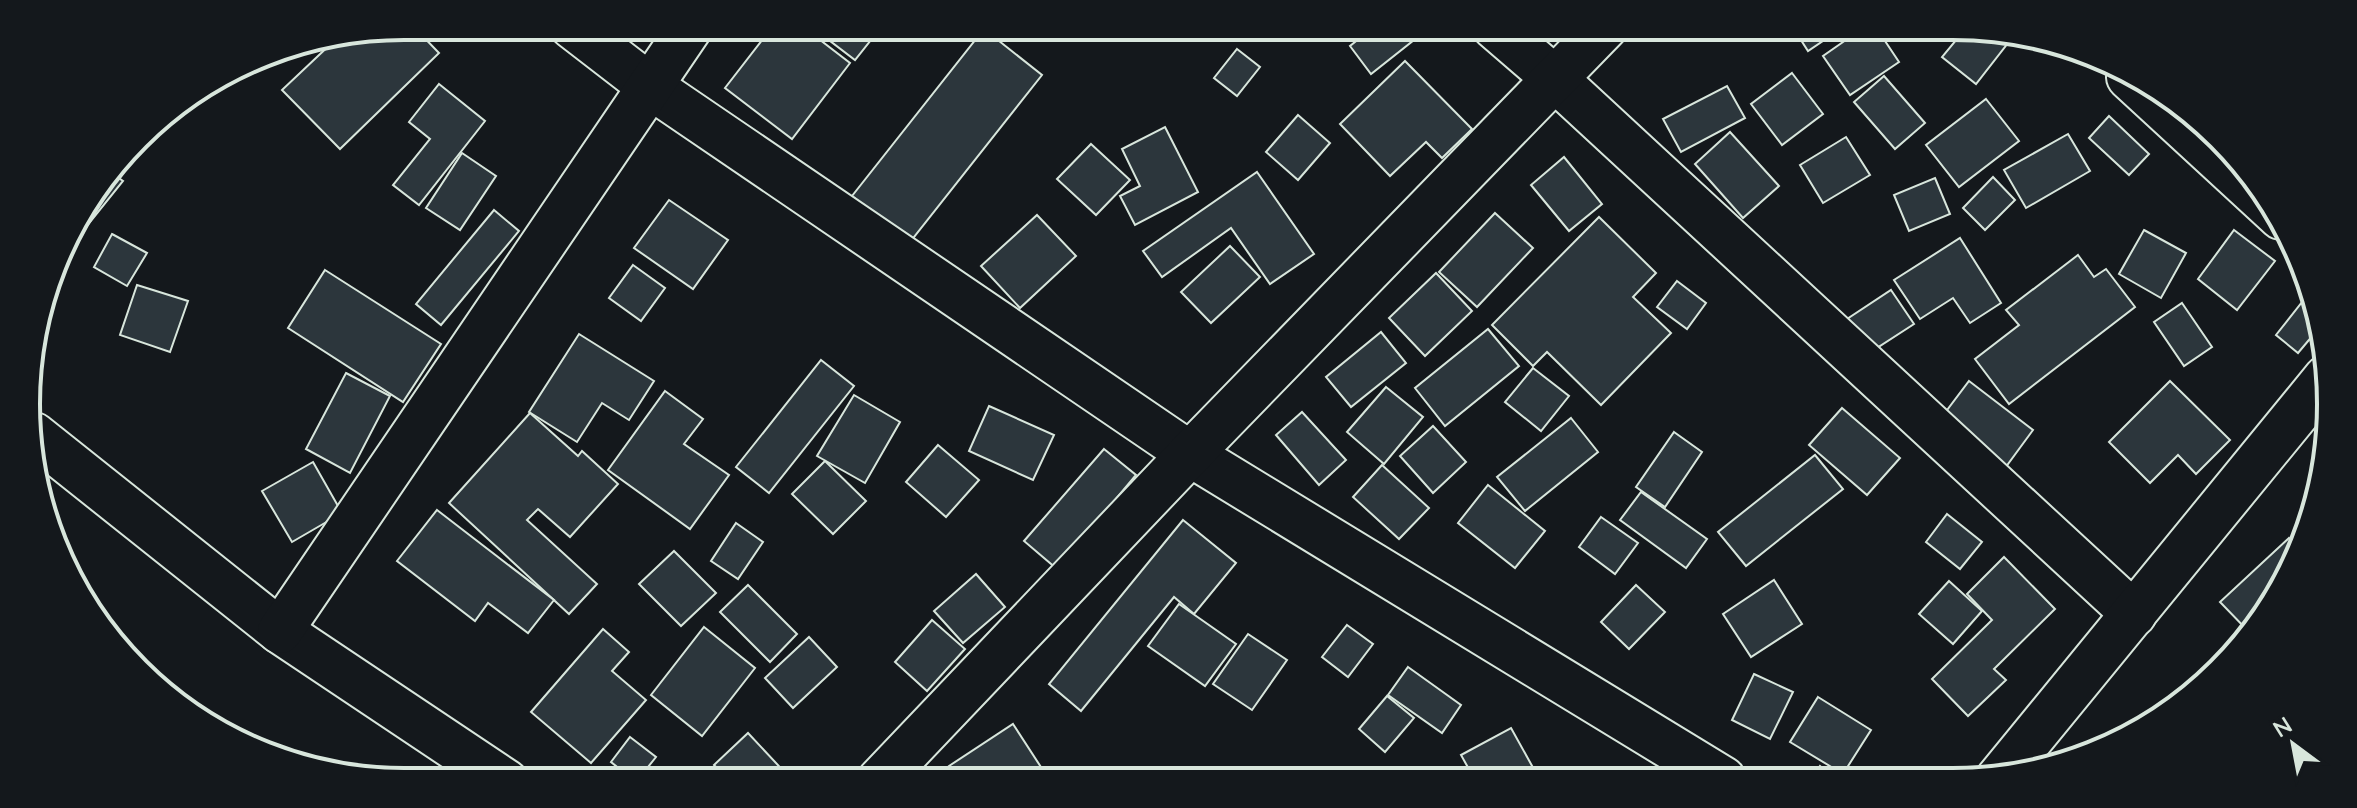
<svg xmlns="http://www.w3.org/2000/svg" width="2357" height="808" viewBox="0 0 2357 808" font-family="Lato,sans-serif">
<style>
.building{fill:#2c363c;stroke:#d8e6dc;stroke-width:2}
.lines{fill:none;stroke-linecap:round;stroke-linejoin:round}
.street-casing{stroke:#d8e6dc;stroke-width:48}
.secondary-casing{stroke:#d8e6dc;stroke-width:48}
.street{stroke:#14181c;stroke-width:44}
.secondary{stroke:#14181c;stroke-width:44}
.rim{fill:none;stroke:#d8e6dc;stroke-width:4}
</style>
<rect width="100%" height="100%" fill="#14181c"/>
<g class="building">
<polygon points="404,26 413,26 439,53 340,149 282,90 335,40"/>
<polygon points="773,26 822,26 815,36 850,63 792,139 725,88"/>
<polygon points="828,26 882,26 855,60 821,34"/>
<polygon points="1375,26 1411,26 1419,36 1371,74 1350,46"/>
<polygon points="1792,26 1845,26 1808,51"/>
<polygon points="1866,26 1875,26 1899,62 1850,95 1823,56"/>
<polygon points="1966,28 2015,34 1976,84 1942,57"/>
<polygon points="984,29 1042,75 910,242 852,196"/>
<polygon points="1237,49 1260,67 1237,96 1214,78"/>
<polygon points="1405,61 1472,129 1442,158 1426,142 1390,176 1340,124"/>
<polygon points="1792,73 1823,114 1782,145 1751,104"/>
<polygon points="1884,76 1925,123 1895,149 1854,102"/>
<polygon points="439,84 485,121 419,205 393,185 430,139 409,122"/>
<polygon points="1727,86 1745,118 1681,152 1663,119"/>
<polygon points="1986,99 2019,141 1959,187 1926,145"/>
<polygon points="1298,115 1330,143 1298,180 1266,152"/>
<polygon points="2109,116 2149,154 2129,175 2089,138"/>
<polygon points="1165,127 1198,192 1135,225 1120,196 1140,186 1122,149"/>
<polygon points="1730,132 1779,186 1743,218 1695,164"/>
<polygon points="2068,134 2090,171 2026,208 2004,170"/>
<polygon points="1846,137 1870,175 1823,203 1800,165"/>
<polygon points="1091,144 1130,180 1096,215 1057,179"/>
<polygon points="462,153 496,176 460,230 426,208"/>
<polygon points="1564,157 1602,204 1569,231 1531,185"/>
<polygon points="1257,172 1314,254 1270,284 1231,228 1162,277 1143,251"/>
<polygon points="113,174 123,181 62,257 60,255 65,236"/>
<polygon points="1993,177 2015,200 1985,230 1963,208"/>
<polygon points="1935,178 1950,214 1909,231 1894,195"/>
<polygon points="669,200 728,240 693,289 634,248"/>
<polygon points="494,210 519,231 441,325 416,304"/>
<polygon points="1495,213 1533,248 1477,307 1439,272"/>
<polygon points="1037,215 1076,256 1020,308 981,266"/>
<polygon points="1599,217 1656,273 1633,297 1671,333 1601,405 1547,352 1533,366 1492,325"/>
<polygon points="2144,230 2186,253 2161,298 2119,274"/>
<polygon points="2234,230 2275,261 2237,310 2198,279"/>
<polygon points="112,234 147,253 127,286 94,267"/>
<polygon points="1960,238 2001,303 1970,323 1953,298 1920,319 1894,280"/>
<polygon points="1230,246 1260,277 1211,323 1181,292"/>
<polygon points="2078,255 2094,277 2106,269 2135,307 2009,404 1975,359 2019,325 2006,310"/>
<polygon points="633,265 665,288 641,321 609,298"/>
<polygon points="325,270 441,344 403,402 288,328"/>
<polygon points="1436,273 1472,311 1425,356 1389,318"/>
<polygon points="1677,281 1706,303 1687,329 1657,307"/>
<polygon points="137,285 188,301 170,352 120,335"/>
<polygon points="1891,290 1914,324 1866,355 1844,321"/>
<polygon points="2306,297 2309,300 2319,328 2298,353 2276,335"/>
<polygon points="2182,303 2212,347 2184,366 2154,322"/>
<polygon points="1488,329 1519,366 1445,426 1415,388"/>
<polygon points="1381,332 1406,363 1351,407 1326,377"/>
<polygon points="579,334 654,381 629,420 602,403 577,442 529,412"/>
<polygon points="821,360 854,386 769,493 736,467"/>
<polygon points="1533,368 1569,396 1541,431 1505,402"/>
<polygon points="346,373 390,396 350,473 306,449"/>
<polygon points="1969,381 2033,430 1994,483 1929,434"/>
<polygon points="2170,381 2230,440 2196,474 2178,455 2150,483 2109,442"/>
<polygon points="1386,387 1423,417 1384,464 1347,432"/>
<polygon points="665,391 703,419 684,444 729,475 690,529 608,470"/>
<polygon points="854,395 900,422 865,483 817,456"/>
<polygon points="989,406 1054,435 1033,480 969,451"/>
<polygon points="1842,408 1900,458 1867,495 1809,445"/>
<polygon points="1302,412 1346,460 1319,485 1276,435"/>
<polygon points="530,413 578,456 582,451 618,484 570,537 538,509 527,520 597,584 569,614 449,503"/>
<polygon points="1571,418 1598,452 1525,511 1497,477"/>
<polygon points="1433,426 1466,462 1433,493 1400,456"/>
<polygon points="1674,432 1702,452 1665,507 1636,487"/>
<polygon points="938,445 979,480 946,517 906,482"/>
<polygon points="1104,449 1136,475 1057,569 1024,541"/>
<polygon points="1815,455 1843,489 1746,566 1718,532"/>
<polygon points="825,461 866,501 833,534 792,494"/>
<polygon points="313,462 342,513 292,542 262,491"/>
<polygon points="1382,465 1429,508 1399,539 1353,497"/>
<polygon points="1488,485 1545,531 1515,568 1458,523"/>
<polygon points="1641,492 1707,539 1686,568 1620,520"/>
<polygon points="437,510 554,600 528,633 488,603 475,621 397,561"/>
<polygon points="1947,514 1982,542 1960,569 1926,542"/>
<polygon points="1601,517 1638,543 1615,574 1579,547"/>
<polygon points="1183,520 1236,563 1194,614 1174,597 1081,711 1049,684"/>
<polygon points="736,523 763,542 738,579 711,561"/>
<polygon points="2289,538 2299,548 2280,593 2249,632 2220,602"/>
<polygon points="674,551 716,593 681,626 639,584"/>
<polygon points="2004,557 2055,609 1994,669 2006,680 1968,716 1932,679 1992,620 1967,594"/>
<polygon points="976,574 1005,607 963,643 934,611"/>
<polygon points="1774,580 1802,624 1751,657 1723,614"/>
<polygon points="1949,581 1982,611 1953,644 1919,614"/>
<polygon points="748,585 797,634 770,662 720,612"/>
<polygon points="1636,585 1665,612 1629,649 1601,622"/>
<polygon points="1179,604 1236,644 1205,686 1148,646"/>
<polygon points="932,620 965,649 927,691 895,662"/>
<polygon points="1347,625 1373,644 1348,677 1322,657"/>
<polygon points="704,627 755,668 702,736 651,695"/>
<polygon points="603,629 629,652 612,671 646,700 591,763 531,712"/>
<polygon points="1248,634 1287,660 1252,710 1213,684"/>
<polygon points="809,637 837,667 793,708 765,678"/>
<polygon points="1408,667 1461,705 1442,733 1388,695"/>
<polygon points="1754,674 1793,692 1770,739 1732,720"/>
<polygon points="1387,696 1414,718 1385,752 1359,729"/>
<polygon points="1818,697 1871,730 1843,774 1790,742"/>
<polygon points="1013,724 1050,781 958,781 949,766"/>
<polygon points="1511,728 1536,773 1524,780 1475,780 1461,755"/>
<polygon points="748,733 790,778 786,781 730,781 714,765"/>
<polygon points="630,737 656,757 636,782 611,762"/>
<polygon points="1820,766 1836,779 1810,779"/>
</g>
<g class="lines">
<defs>
<g id="street">
<polyline points="572,26 651,87 1190,454 1723,779"/>
<polyline points="1494,26 1554,78 2134,614"/>
<polyline points="2129,77 2281,217"/>
<polyline points="1998,779 2326,378"/>
<polyline points="879,781 1190,454 1606,26"/>
</g>
<g id="secondary">
<polyline points="34,435 280,631 506,782"/>
<polyline points="280,631 691,26"/>
</g>
</defs>
<use href="#street" class="street-casing"/>
<use href="#secondary" class="secondary-casing"/>
<use href="#street" class="street"/>
<use href="#secondary" class="secondary"/>
</g>
<path d="M0 0H2357V808H0ZM404 40H1953A364 364 0 0 1 2317 404V404A364 364 0 0 1 1953 768H404A364 364 0 0 1 40 404V404A364 364 0 0 1 404 40Z" fill="#14181c" fill-rule="evenodd"/>
<path class="rim" d="M404 40H1953A364 364 0 0 1 2317 404V404A364 364 0 0 1 1953 768H404A364 364 0 0 1 40 404V404A364 364 0 0 1 404 40Z"/>
<g transform="translate(2293 744) rotate(328)" stroke="#14181c" stroke-width="6" paint-order="stroke">
<path d="M0-6L14 30L0 20L-14 30Z" fill="#d8e6dc"/>
<text y="-12" font-size="22" font-weight="bold" text-anchor="middle" fill="#d8e6dc">N</text>
</g>
</svg>
